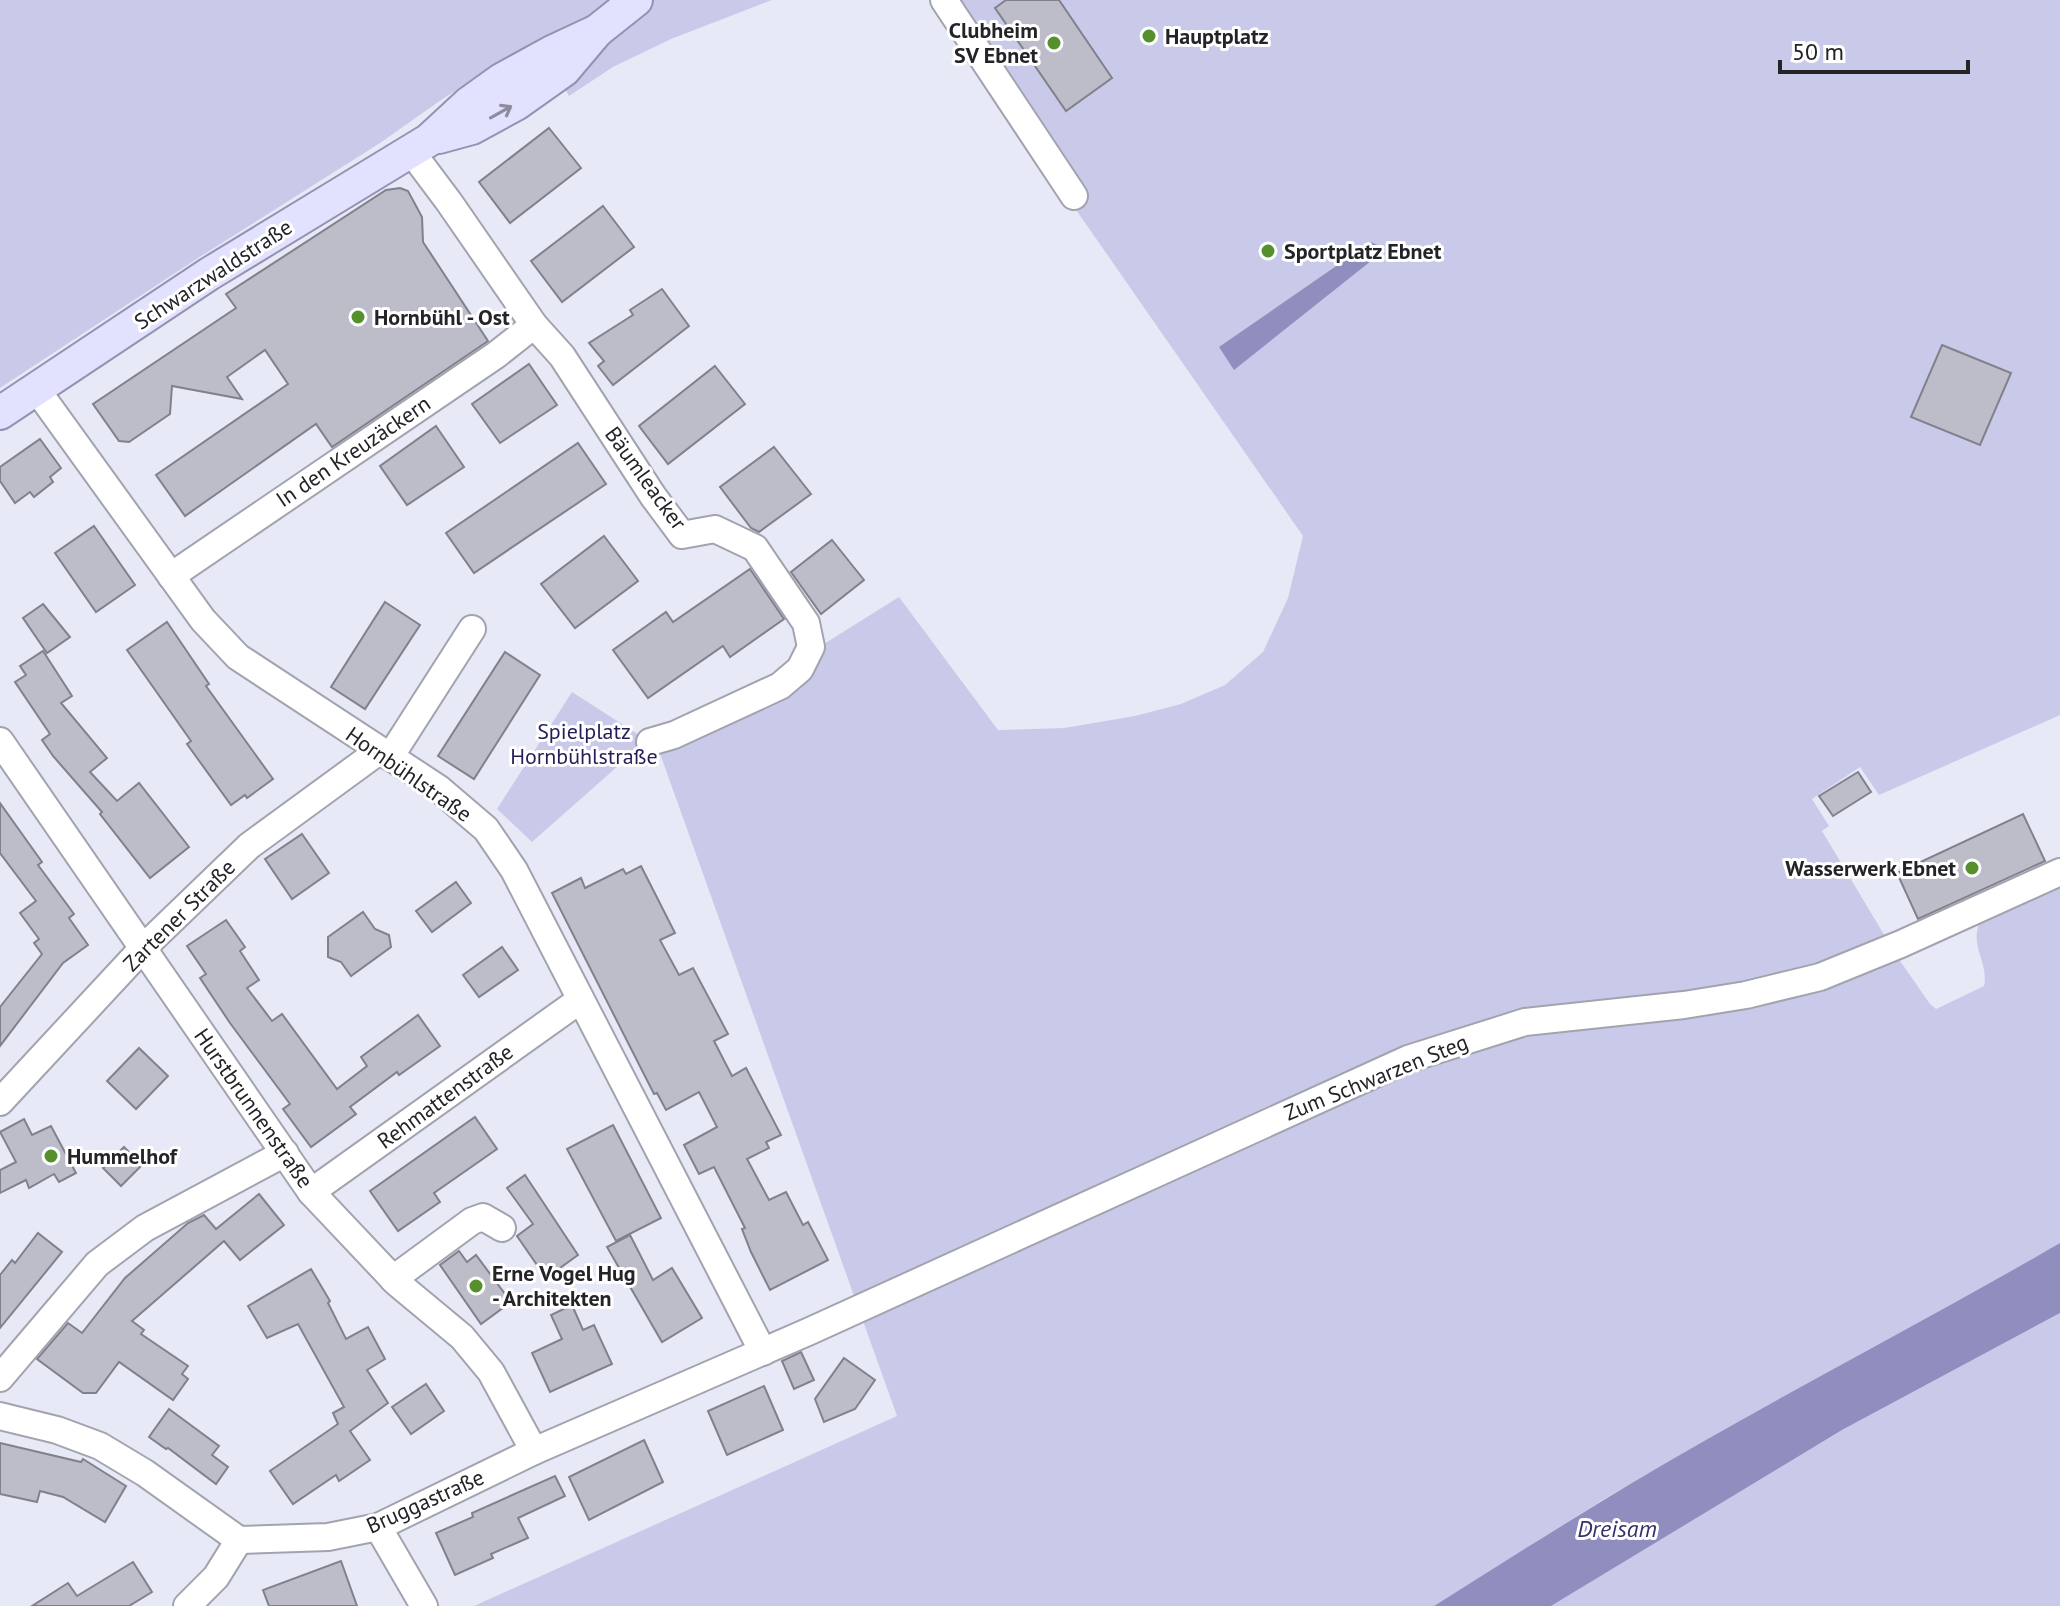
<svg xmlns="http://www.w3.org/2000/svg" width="2060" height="1606" viewBox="0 0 2060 1606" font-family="'PT Sans',sans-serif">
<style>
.green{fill:#c9caea}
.water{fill:#8f8ebf}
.building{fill:#bdbdca;stroke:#81818d;stroke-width:2}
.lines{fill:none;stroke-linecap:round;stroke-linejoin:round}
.minor-casing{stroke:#a3a3b0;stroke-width:30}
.major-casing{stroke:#9292b3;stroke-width:36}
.minor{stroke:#fff;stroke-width:26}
.major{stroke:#e2e2fe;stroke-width:32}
.oneway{stroke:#8c8c9e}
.poi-dot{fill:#56902d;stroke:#fff;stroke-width:3}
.labels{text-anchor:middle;stroke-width:6;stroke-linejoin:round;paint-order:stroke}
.poi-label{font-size:22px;font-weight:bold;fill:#232328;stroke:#fff;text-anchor:start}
.street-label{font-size:22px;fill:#232328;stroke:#fff}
.park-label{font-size:22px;fill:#261d58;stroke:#fff}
.water-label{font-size:24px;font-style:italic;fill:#362f6c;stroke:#fff}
</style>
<rect width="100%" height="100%" fill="#e8e9f6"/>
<g class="green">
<polygon points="0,0 772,0 671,39 613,67 569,96 537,40 444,98 380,143 195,260 0,388"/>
<path d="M 930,0 L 2060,0 L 2060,715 L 1879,795 L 1860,767 L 1812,799 L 1829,826 L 1822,831 L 1898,958 L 1930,1004 L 1936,1009 L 1984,986 C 1989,965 1970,944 1979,925 L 2060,882 L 2060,1243 L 1969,1296 L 1702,1442 L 1601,1501 L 1434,1606 L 474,1606 L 897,1416 L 658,748 L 899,597 L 998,730 L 1064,728 L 1135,716 L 1181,704 L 1225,685 L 1263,652 L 1288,598 L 1303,536 Z"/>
<polygon points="572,692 650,742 635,751 532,842 497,809"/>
<polygon points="2060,1313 2060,1606 1551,1606 1842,1430"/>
</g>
<g class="water">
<polygon points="1371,242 1386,249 1234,370 1219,347"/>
<path d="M 2060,1243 L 2060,1313 L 1842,1430 L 1551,1606 L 1434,1606 C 1523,1550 1612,1493 1704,1441 C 1822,1374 1943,1311 2060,1243 Z"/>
</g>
<g class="building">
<polygon points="1006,0 1059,0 1112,78 1066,111 995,8"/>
<polygon points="549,128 581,168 510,223 479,182"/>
<polygon points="400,188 408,191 422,217 423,242 488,341 332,447 316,424 185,516 156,475 288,384 265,350 227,377 242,399 172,386 170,414 129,442 119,441 93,404 236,308 226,294 386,190"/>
<polygon points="603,206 634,247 562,302 531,261"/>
<polygon points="662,289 689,326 613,385 598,366 604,361 589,343 633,315 630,310"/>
<polygon points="1942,345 2011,373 1980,445 1911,417"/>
<polygon points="529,364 557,405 500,443 472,404"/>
<polygon points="715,366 745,404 668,464 639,426"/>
<polygon points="436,426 464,467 407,505 380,466"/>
<polygon points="40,439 61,468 50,477 53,482 34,497 30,492 15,503 0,481 0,467"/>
<polygon points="578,443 606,484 474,573 446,533"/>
<polygon points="774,447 811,494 759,532 751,528 720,487"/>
<polygon points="94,526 135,585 96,612 55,553"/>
<polygon points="604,536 638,581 575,628 541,584"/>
<polygon points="832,540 864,580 821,614 791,572"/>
<polygon points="750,569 784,619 730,657 723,646 648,698 613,650 666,612 673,622"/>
<polygon points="385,602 420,625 365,709 331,687"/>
<polygon points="43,604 70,637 47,653 23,618"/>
<polygon points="167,622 209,684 206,686 273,779 247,798 245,795 231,805 187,744 191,741 127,650"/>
<polygon points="43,651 72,696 61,703 107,758 90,772 117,801 139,783 189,847 150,878 100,814 102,812 53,756 42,740 50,734 15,682 26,675 20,666"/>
<polygon points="505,652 540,675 474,779 438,756"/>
<polygon points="1858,772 1871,792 1833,816 1819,796"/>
<polygon points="0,803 42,862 38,865 74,914 69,918 88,945 63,963 0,1046 0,1007 42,954 34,943 39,939 20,913 36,901 0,853"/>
<polygon points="2023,814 2045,861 1918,919 1897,873"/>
<polygon points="302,834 329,873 292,899 265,859"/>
<polygon points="641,866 675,933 660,940 679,975 693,968 728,1034 714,1041 732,1076 746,1068 781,1135 766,1142 769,1148 747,1159 769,1200 786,1192 803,1225 808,1222 828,1260 770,1290 751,1252 742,1229 745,1228 714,1167 699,1174 684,1145 717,1127 699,1092 666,1110 657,1093 654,1094 552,893 581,878 585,888 623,869 626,874"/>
<polygon points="456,882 471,903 432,932 416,911"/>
<polygon points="363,912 375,929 389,935 391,947 351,976 341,962 328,957 328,937"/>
<polygon points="226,920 245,947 240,951 259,980 247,988 272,1021 282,1014 337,1089 367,1066 361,1057 418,1015 440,1046 399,1075 397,1072 350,1107 356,1114 311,1147 283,1109 290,1104 230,1023 200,978 206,974 187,946"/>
<polygon points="502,947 518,970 479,997 463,975"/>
<polygon points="139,1048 168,1076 136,1109 107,1081"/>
<polygon points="475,1117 497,1149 434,1193 440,1202 398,1231 370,1191"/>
<polygon points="24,1119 32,1135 51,1126 76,1173 59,1182 54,1174 29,1188 26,1180 0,1193 0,1170 16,1162 0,1132"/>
<polygon points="613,1125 661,1218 616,1241 567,1149"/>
<polygon points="124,1147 142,1165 121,1186 103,1168"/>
<polygon points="525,1175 578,1255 546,1278 517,1236 533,1224 507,1188"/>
<polygon points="259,1194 284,1225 240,1260 224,1241 132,1321 144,1330 141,1334 188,1366 182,1374 188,1379 173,1400 119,1362 96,1393 83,1393 37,1359 68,1323 82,1333 125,1278 188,1223 204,1215 216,1229"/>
<polygon points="38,1233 62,1252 0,1328 0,1275 12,1260 15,1263"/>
<polygon points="630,1235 653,1280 672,1268 702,1318 662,1342 607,1247"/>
<polygon points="459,1251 467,1262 476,1255 511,1302 481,1324 440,1265"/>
<polygon points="311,1269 330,1301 328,1303 346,1339 368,1327 385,1359 367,1370 388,1403 350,1431 370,1460 339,1481 336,1475 293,1504 270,1471 338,1424 333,1413 344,1407 298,1324 267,1338 248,1306"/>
<polygon points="572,1305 583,1330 594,1325 612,1364 550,1392 532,1353 562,1339 551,1315"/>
<polygon points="801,1352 814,1380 794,1389 782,1361"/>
<polygon points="844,1358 875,1380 855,1409 824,1422 815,1399"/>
<polygon points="426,1384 444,1411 411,1434 392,1407"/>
<polygon points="764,1386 783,1430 727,1455 708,1411"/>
<polygon points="169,1409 219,1446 212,1455 228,1467 216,1484 168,1448 166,1449 149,1437"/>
<polygon points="644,1440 663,1482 589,1520 569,1477"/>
<polygon points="0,1443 81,1462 83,1459 126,1486 105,1522 63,1497 40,1491 37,1502 0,1494"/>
<polygon points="555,1476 565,1496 518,1518 528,1538 491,1554 493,1558 455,1575 436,1533 473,1517 472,1513"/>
<polygon points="341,1561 357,1606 269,1606 263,1590"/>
<polygon points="133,1562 152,1592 129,1606 32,1606 68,1583 77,1596"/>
</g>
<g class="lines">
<defs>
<g id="minor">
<polyline points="944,0 1074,196"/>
<polyline points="410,150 449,202 534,325 562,356 653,496 682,535 715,529 755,548 806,623 811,647 800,669 780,686 674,735 650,742"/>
<polyline points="37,390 203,620 238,657 438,788 486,829 514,870 763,1352"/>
<polyline points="171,576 496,355 534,325"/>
<polyline points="0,741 311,1192 397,1283 462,1337 491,1372 534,1451"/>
<polyline points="390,757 472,629"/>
<polyline points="0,1102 143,948 249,846 379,751"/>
<polyline points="311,1192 580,1000"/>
<polyline points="393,1279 472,1221 483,1217 502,1228"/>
<polyline points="0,1378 97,1264 145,1228 285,1153"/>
<polyline points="0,1416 57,1430 100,1446 145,1473 239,1540 328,1537 378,1527 534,1451 810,1331 1408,1059 1525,1022 1684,1005 1746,995 1820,977 1901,944 2060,872"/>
<polyline points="378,1527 424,1606"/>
<polyline points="187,1606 216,1577 239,1540"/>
</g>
<g id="major">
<polyline points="439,137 472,128 516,104 564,70 597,31 636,0"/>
<polyline points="0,413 209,274 429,140 469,103 501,80 552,52 597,31"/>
</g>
</defs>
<use href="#minor" class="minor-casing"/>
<use href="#major" class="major-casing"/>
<use href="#minor" class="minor"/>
<use href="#major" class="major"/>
</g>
<defs><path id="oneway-shaft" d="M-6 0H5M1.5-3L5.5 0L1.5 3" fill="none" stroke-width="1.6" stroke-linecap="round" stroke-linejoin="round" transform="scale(2)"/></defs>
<use class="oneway" href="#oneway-shaft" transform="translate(501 112) rotate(-29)"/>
<g class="poi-dot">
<circle cx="1149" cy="36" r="8"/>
<circle cx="1054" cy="43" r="8"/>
<circle cx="1268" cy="251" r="8"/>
<circle cx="358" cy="317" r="8"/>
<circle cx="1972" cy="868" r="8"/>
<circle cx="51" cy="1156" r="8"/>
<circle cx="476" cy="1286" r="8"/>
</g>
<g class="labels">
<g class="poi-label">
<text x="1038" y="38" text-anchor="end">Clubheim<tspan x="1038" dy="25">SV Ebnet</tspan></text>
<text x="1165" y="44">Hauptplatz</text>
<text x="1284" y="259">Sportplatz Ebnet</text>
<text x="374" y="325">Hornbühl - Ost</text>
<text x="1956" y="876" text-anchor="end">Wasserwerk Ebnet</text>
<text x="67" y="1164">Hummelhof</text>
<text x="492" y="1281">Erne Vogel Hug<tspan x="492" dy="25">- Architekten</tspan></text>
</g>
<g class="street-label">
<text transform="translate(213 274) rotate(-33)" y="8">Schwarzwaldstraße</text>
<text transform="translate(353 451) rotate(-34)" y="8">In den Kreuzäckern</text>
<text transform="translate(646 478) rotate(54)" y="8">Bäumleacker</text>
<text transform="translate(409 774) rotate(35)" y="8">Hornbühlstraße</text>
<text transform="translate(179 915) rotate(-45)" y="8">Zartener Straße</text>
<text transform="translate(1376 1077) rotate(-22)" y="8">Zum Schwarzen Steg</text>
<text transform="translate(445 1096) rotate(-36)" y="8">Rehmattenstraße</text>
<text transform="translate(254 1108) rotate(55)" y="8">Hurstbrunnenstraße</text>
<text transform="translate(425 1501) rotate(-24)" y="8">Bruggastraße</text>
</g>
<g class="park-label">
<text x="584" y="739">Spielplatz<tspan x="584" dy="25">Hornbühlstraße</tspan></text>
</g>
<g class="water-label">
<text x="1617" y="1537">Dreisam</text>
</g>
</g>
<path d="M1780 60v12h188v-12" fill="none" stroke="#232328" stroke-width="4"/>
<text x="1792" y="60" font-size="24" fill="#232328" stroke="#ffffff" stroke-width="6" paint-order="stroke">50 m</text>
</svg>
